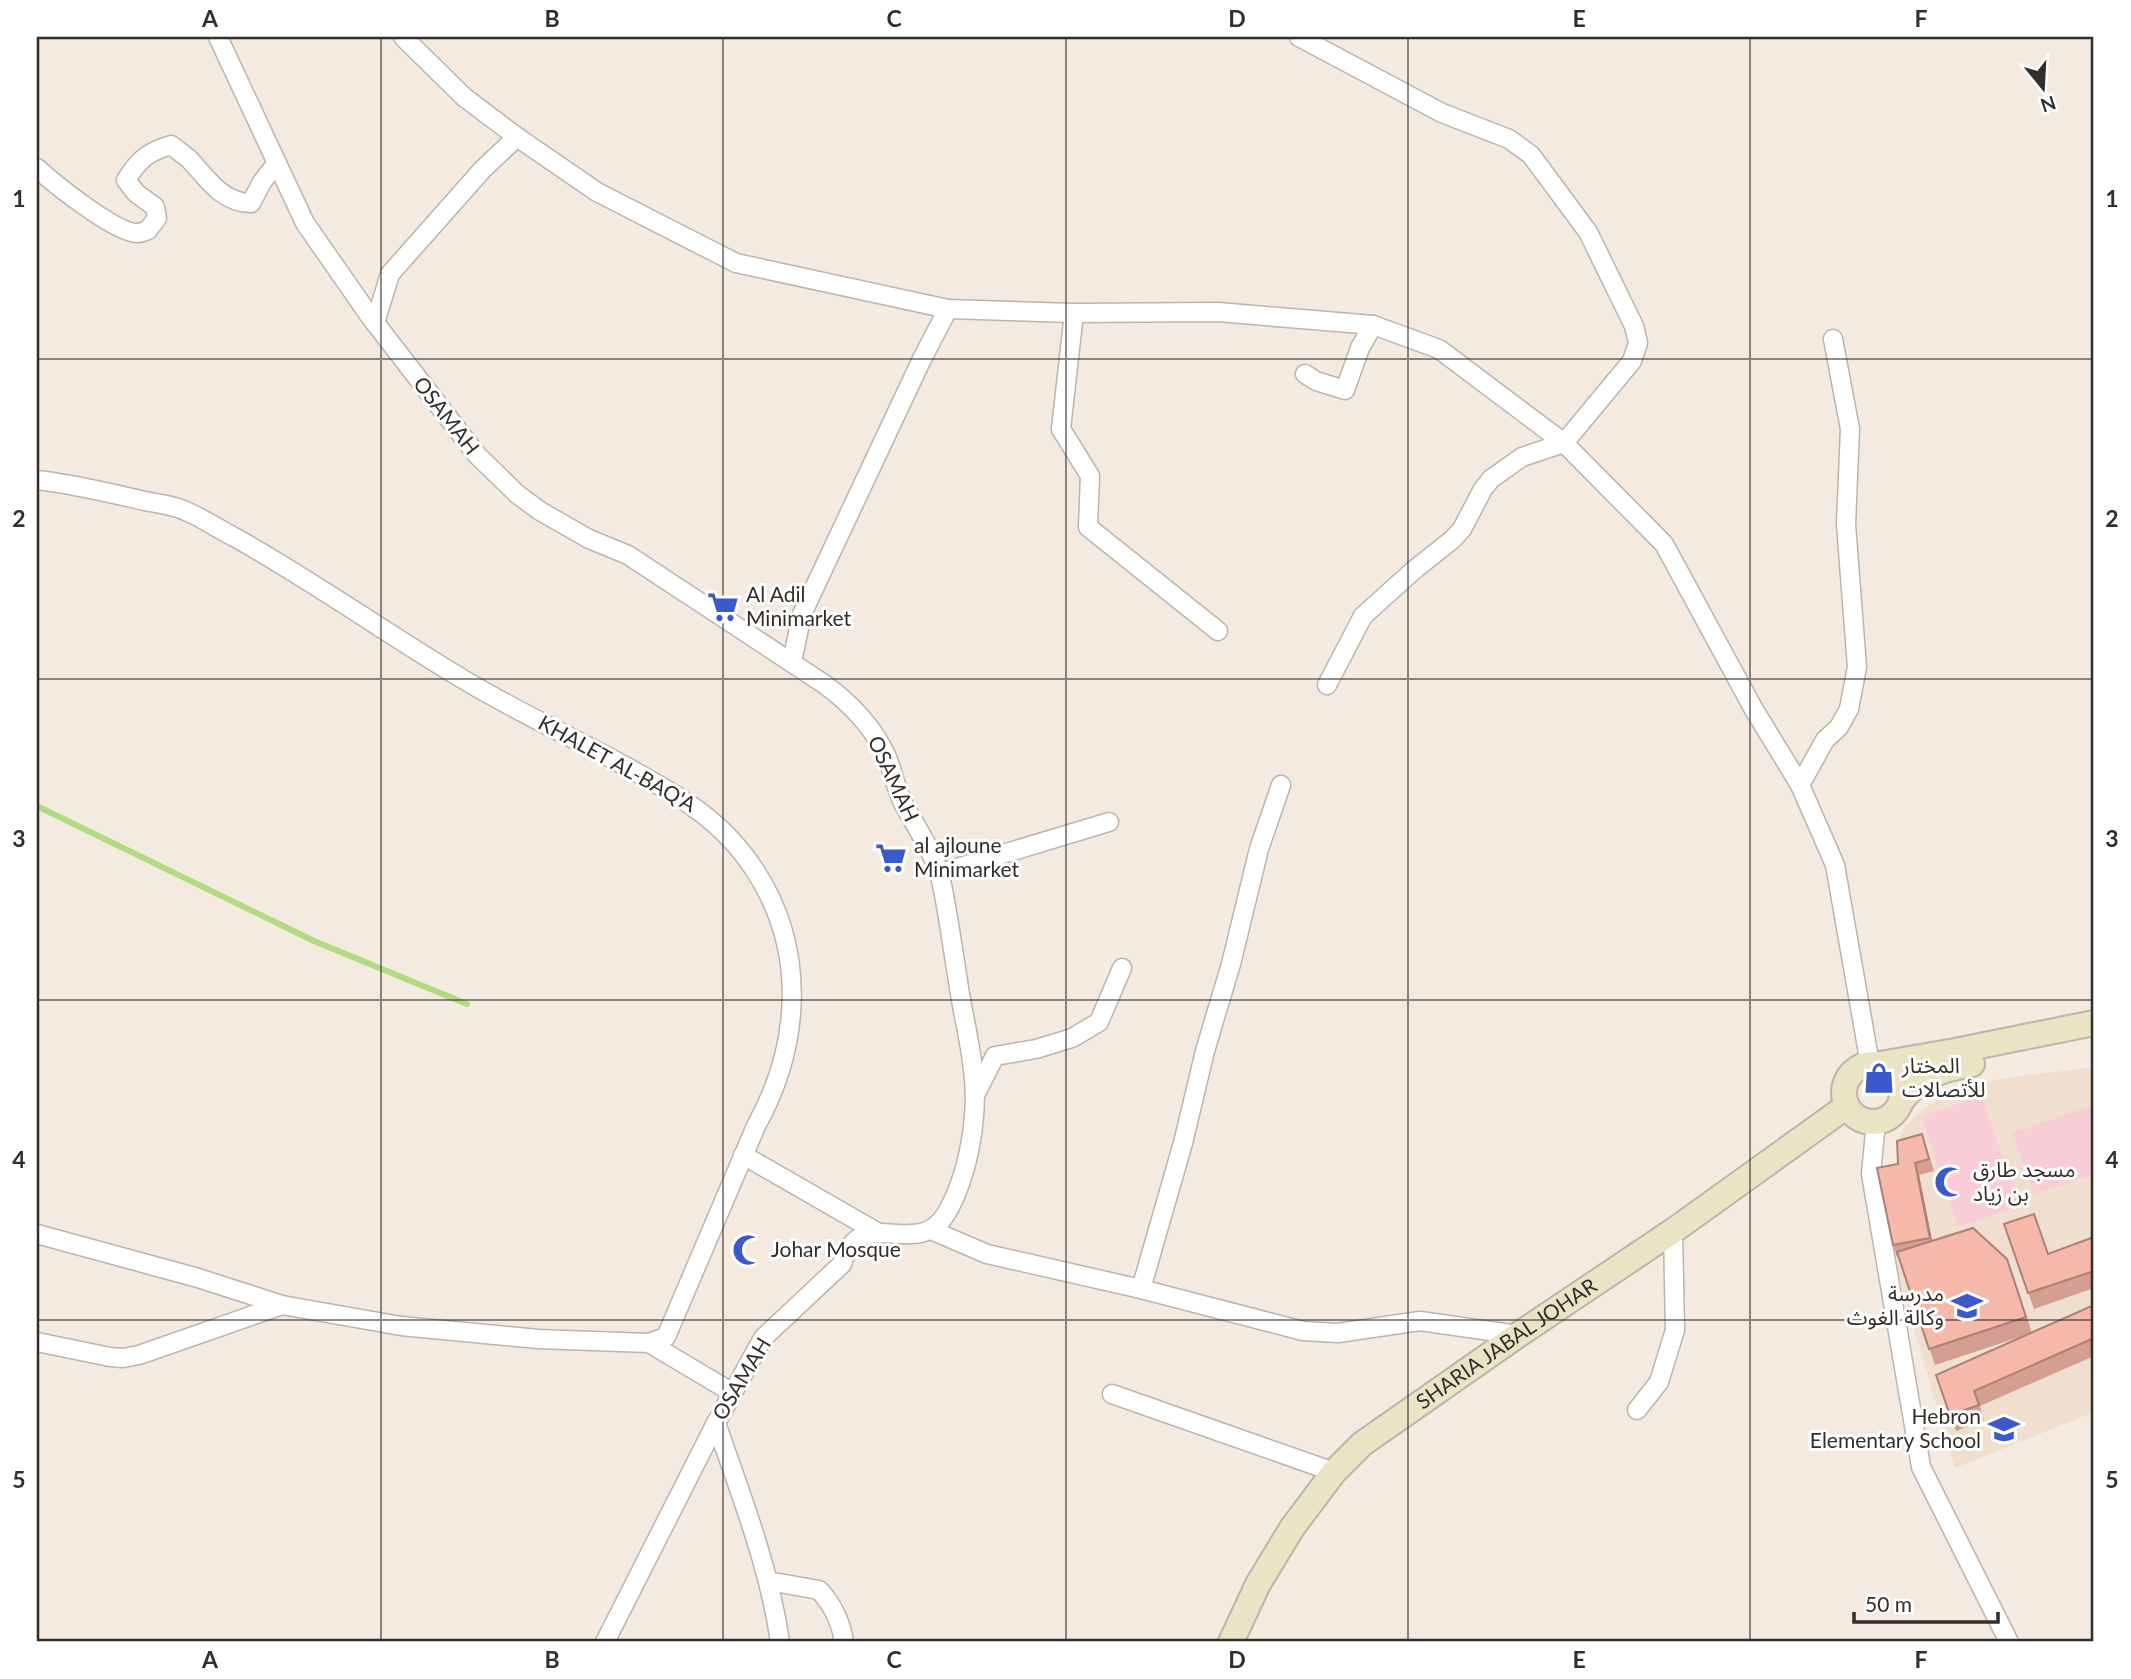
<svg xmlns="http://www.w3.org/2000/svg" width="2131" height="1679" viewBox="0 0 2131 1679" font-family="Lato,'Noto Sans Arabic',sans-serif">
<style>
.built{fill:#f0dfcf}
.green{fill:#f9cdd7}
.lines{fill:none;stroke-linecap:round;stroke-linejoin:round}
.stream{stroke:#b0db81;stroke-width:6}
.street-casing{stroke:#beb4aa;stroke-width:21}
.secondary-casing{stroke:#beb4aa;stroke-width:28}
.street{stroke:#fff;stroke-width:18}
.secondary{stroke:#eae4c4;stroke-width:24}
.wall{fill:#d49e90}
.shaded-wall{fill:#ac8176}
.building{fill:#f6b8a8;stroke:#ac8176;stroke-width:2}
.grid{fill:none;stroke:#322e2a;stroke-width:2;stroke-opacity:0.55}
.labels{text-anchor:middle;stroke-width:6;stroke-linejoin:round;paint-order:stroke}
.street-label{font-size:21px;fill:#322e2a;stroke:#fff}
.poi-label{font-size:21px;fill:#322e2a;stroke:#fff;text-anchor:start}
.neatline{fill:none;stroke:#322e2a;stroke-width:2.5}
.grid-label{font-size:23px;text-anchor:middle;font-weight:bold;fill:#322e2a}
</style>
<rect width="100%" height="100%" fill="#f4eadf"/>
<polygon class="built" points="2094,1067 2094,1412 1955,1468 1896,1267 1879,1174 1896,1168 1898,1141 1905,1125 1926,1107 1953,1091 1999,1079"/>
<g class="green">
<polygon points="1982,1096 2019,1206 1958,1227 1921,1116"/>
<polygon points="2094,1105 2094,1174 2034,1194 2013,1133"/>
</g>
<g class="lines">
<polyline class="stream" points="37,806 314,941 467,1004"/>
<defs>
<g id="street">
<path d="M 218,37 L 305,223 L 369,315 L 477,455 L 517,494 L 540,511 L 589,539 L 628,555 L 824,684 C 850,703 872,725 886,755 C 893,772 896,789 904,805 C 914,823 936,857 940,876 C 948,910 952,946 958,981 C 962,1011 970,1040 973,1070 C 979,1114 969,1175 946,1214 C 916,1262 861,1201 842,1264 L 763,1338 L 716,1423 L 605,1642"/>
<polyline points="403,37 464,97 517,137 597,192 736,263 948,309 1074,313 1218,312 1373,325 1439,349 1564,443 1664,544 1753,708 1800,785 1835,865 1870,1064"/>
<polyline points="1299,37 1442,113 1509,139 1531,155 1588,232 1634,326 1638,343 1632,361 1564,443 1522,457 1491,479 1483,489 1462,529 1453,539 1414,570 1363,616 1327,685"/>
<path d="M 37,168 C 54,184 116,233 137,233 C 141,233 145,231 148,230 L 157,218 L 155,207 L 136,193 L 126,180 C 139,159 148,152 171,145 C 177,150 183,154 189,159 C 207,178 222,203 251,203 L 262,182 L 277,163"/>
<polyline points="1074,313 1061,429 1090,476 1088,527 1218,631"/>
<polyline points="375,323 390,274 483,169 517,137"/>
<polyline points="1305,374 1316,381 1345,390 1360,348 1373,325"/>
<path d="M 37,480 C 74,484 109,493 145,501 C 159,504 175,505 188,512 C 204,519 220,530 236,538 C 315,582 388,635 466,681 C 513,709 563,733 612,759 C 668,790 718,814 754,869 C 807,949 801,1045 756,1126 L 666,1337 L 649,1343"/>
<polyline points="792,662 802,614 922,359 948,309"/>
<polyline points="1800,785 1825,740 1839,727 1849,709 1857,667 1846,524 1850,429 1833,339"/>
<polyline points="940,873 1109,822"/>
<polyline points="975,1095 995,1056 1036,1049 1072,1038 1099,1022 1122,968"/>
<polyline points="1876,1122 1871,1174 1921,1467 2009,1642"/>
<polyline points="743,1155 877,1232"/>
<polyline points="931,1230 987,1254 1141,1289 1303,1331 1338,1333 1420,1321 1518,1335"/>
<polyline points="37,1234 198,1278 282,1305 401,1326 538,1339 649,1343 733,1393"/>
<polyline points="1141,1289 1183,1143 1205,1051 1231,964 1259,849 1281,785"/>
<polyline points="37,1342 110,1357 123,1358 139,1355 282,1305"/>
<polyline points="1112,1394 1334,1472"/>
<polyline points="1637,1410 1659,1382 1675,1330 1673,1231"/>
<path d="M 716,1423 C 741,1495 769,1566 780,1642"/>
<path d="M 768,1581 L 819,1590 C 833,1605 841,1622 844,1642"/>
</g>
<g id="secondary">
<polyline points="1880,1064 1955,1051 2094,1023"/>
<circle cx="1873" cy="1093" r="29"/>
<path d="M 1901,1101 C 1922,1075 1940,1070 1972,1064"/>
<path id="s1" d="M 1231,1642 L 1258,1584 L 1292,1528 L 1334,1472 L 1362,1444 L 1518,1335 L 1673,1231 L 1847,1106"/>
</g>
</defs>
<use href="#street" class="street-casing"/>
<use href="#secondary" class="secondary-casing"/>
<use href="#street" class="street"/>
<use href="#secondary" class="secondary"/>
</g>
<g class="wall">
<polygon points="1926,1146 1934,1171 1919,1175 1932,1241 2013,1274 2032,1333 1935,1365 1899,1257 1897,1257 1893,1245 1898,1164"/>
<polygon points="2004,1224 2048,1254 2094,1237 2094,1288 2034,1309"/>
<polygon points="2094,1305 2094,1356 1980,1406 1984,1420 1956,1431 1936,1375"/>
</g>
<polygon class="shaded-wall" points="1915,1163 1919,1175 1934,1250 1930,1238"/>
<g class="building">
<polygon points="1922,1134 1929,1159 1915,1163 1930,1238 1893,1245 1877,1168 1898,1164 1897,1141"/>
<polygon points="2034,1214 2048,1254 2094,1237 2094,1271 2028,1293 2004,1224"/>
<polygon points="1973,1228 2007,1259 2026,1317 1929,1349 1897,1252"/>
<polygon points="2094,1305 2094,1338 1974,1391 1979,1405 1950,1415 1936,1375"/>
</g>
<path class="grid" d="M 381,37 L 381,1642M 723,37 L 723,1642M 1066,37 L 1066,1642M 1408,37 L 1408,1642M 1750,37 L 1750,1642M 37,359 L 2094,359M 37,679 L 2094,679M 37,1000 L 2094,1000M 37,1320 L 2094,1320"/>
<defs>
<symbol id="supermarket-bare" viewBox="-9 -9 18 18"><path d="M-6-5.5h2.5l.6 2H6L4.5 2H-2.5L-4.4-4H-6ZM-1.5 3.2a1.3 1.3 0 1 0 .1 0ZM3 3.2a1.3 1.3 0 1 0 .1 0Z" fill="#3b59cb" stroke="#fff" stroke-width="2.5" paint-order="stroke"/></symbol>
<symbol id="shop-bare" viewBox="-9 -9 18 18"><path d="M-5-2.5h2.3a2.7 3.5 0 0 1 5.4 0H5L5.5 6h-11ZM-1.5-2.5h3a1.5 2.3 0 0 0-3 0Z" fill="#3b59cb" stroke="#fff" stroke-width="2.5" paint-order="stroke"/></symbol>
<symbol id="mosque-bare" viewBox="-9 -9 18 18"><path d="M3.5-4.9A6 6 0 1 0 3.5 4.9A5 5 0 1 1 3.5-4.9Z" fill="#3b59cb" stroke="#fff" stroke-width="2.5" paint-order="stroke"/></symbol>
<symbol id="school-bare" viewBox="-9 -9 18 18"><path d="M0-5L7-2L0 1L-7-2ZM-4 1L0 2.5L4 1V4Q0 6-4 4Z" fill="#3b59cb" stroke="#fff" stroke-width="2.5" paint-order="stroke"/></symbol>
</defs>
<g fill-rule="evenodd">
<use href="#supermarket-bare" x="701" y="585" width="44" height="44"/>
<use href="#supermarket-bare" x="869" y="836" width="44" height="44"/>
<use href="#shop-bare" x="1857" y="1056" width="44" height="44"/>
<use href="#mosque-bare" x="1928" y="1160" width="44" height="44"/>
<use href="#mosque-bare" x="726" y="1228" width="44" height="44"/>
<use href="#school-bare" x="1945" y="1284" width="44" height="44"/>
<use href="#school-bare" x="1982" y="1407" width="44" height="44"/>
</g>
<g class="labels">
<g class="street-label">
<text transform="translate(446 416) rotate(52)" y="7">OSAMAH</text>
<text transform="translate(617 764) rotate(29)" y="7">KHALET AL-BAQ'A</text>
<text transform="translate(893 779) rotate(65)" y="7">OSAMAH</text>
<text dy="7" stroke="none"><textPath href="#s1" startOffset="415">SHARIA JABAL JOHAR</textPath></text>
<text transform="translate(742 1379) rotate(-59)" y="7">OSAMAH</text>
</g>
<g class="poi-label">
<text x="746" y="602">Al Adil<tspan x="746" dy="24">Minimarket</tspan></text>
<text x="914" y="853">al ajloune<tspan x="914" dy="24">Minimarket</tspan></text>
<text x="1902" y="1073">المختار<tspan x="1902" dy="24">للأتصالات</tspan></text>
<text x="1973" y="1177">مسجد طارق<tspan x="1973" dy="24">بن زياد</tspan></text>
<text x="771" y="1257">Johar Mosque</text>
<text x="1944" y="1301" text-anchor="end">مدرسة<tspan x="1944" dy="24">وكالة الغوث</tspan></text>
<text x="1981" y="1424" text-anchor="end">Hebron<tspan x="1981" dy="24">Elementary School</tspan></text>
</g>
</g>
<rect width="2131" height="1679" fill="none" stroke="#ffffff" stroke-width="77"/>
<g transform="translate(2043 88) rotate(162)" stroke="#ffffff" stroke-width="5" paint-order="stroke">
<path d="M0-5L12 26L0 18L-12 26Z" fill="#322e2a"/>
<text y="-10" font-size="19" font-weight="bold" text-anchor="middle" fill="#322e2a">N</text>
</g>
<path d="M1854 1612v10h144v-10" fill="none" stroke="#322e2a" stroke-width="3.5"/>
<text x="1865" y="1612" font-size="21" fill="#322e2a" stroke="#ffffff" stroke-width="5" paint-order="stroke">50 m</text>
<rect x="38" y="38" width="2054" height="1602" class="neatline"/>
<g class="grid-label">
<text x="210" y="27">A</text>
<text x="552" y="27">B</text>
<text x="894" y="27">C</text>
<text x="1237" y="27">D</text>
<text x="1579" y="27">E</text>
<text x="1921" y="27">F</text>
<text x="19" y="207">1</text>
<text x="2112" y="207">1</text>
<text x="19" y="527">2</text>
<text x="2112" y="527">2</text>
<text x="19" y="847">3</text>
<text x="2112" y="847">3</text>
<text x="19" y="1168">4</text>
<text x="2112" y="1168">4</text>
<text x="19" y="1488">5</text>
<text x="2112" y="1488">5</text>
<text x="210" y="1668">A</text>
<text x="552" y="1668">B</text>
<text x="894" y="1668">C</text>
<text x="1237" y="1668">D</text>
<text x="1579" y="1668">E</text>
<text x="1921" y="1668">F</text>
</g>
</svg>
